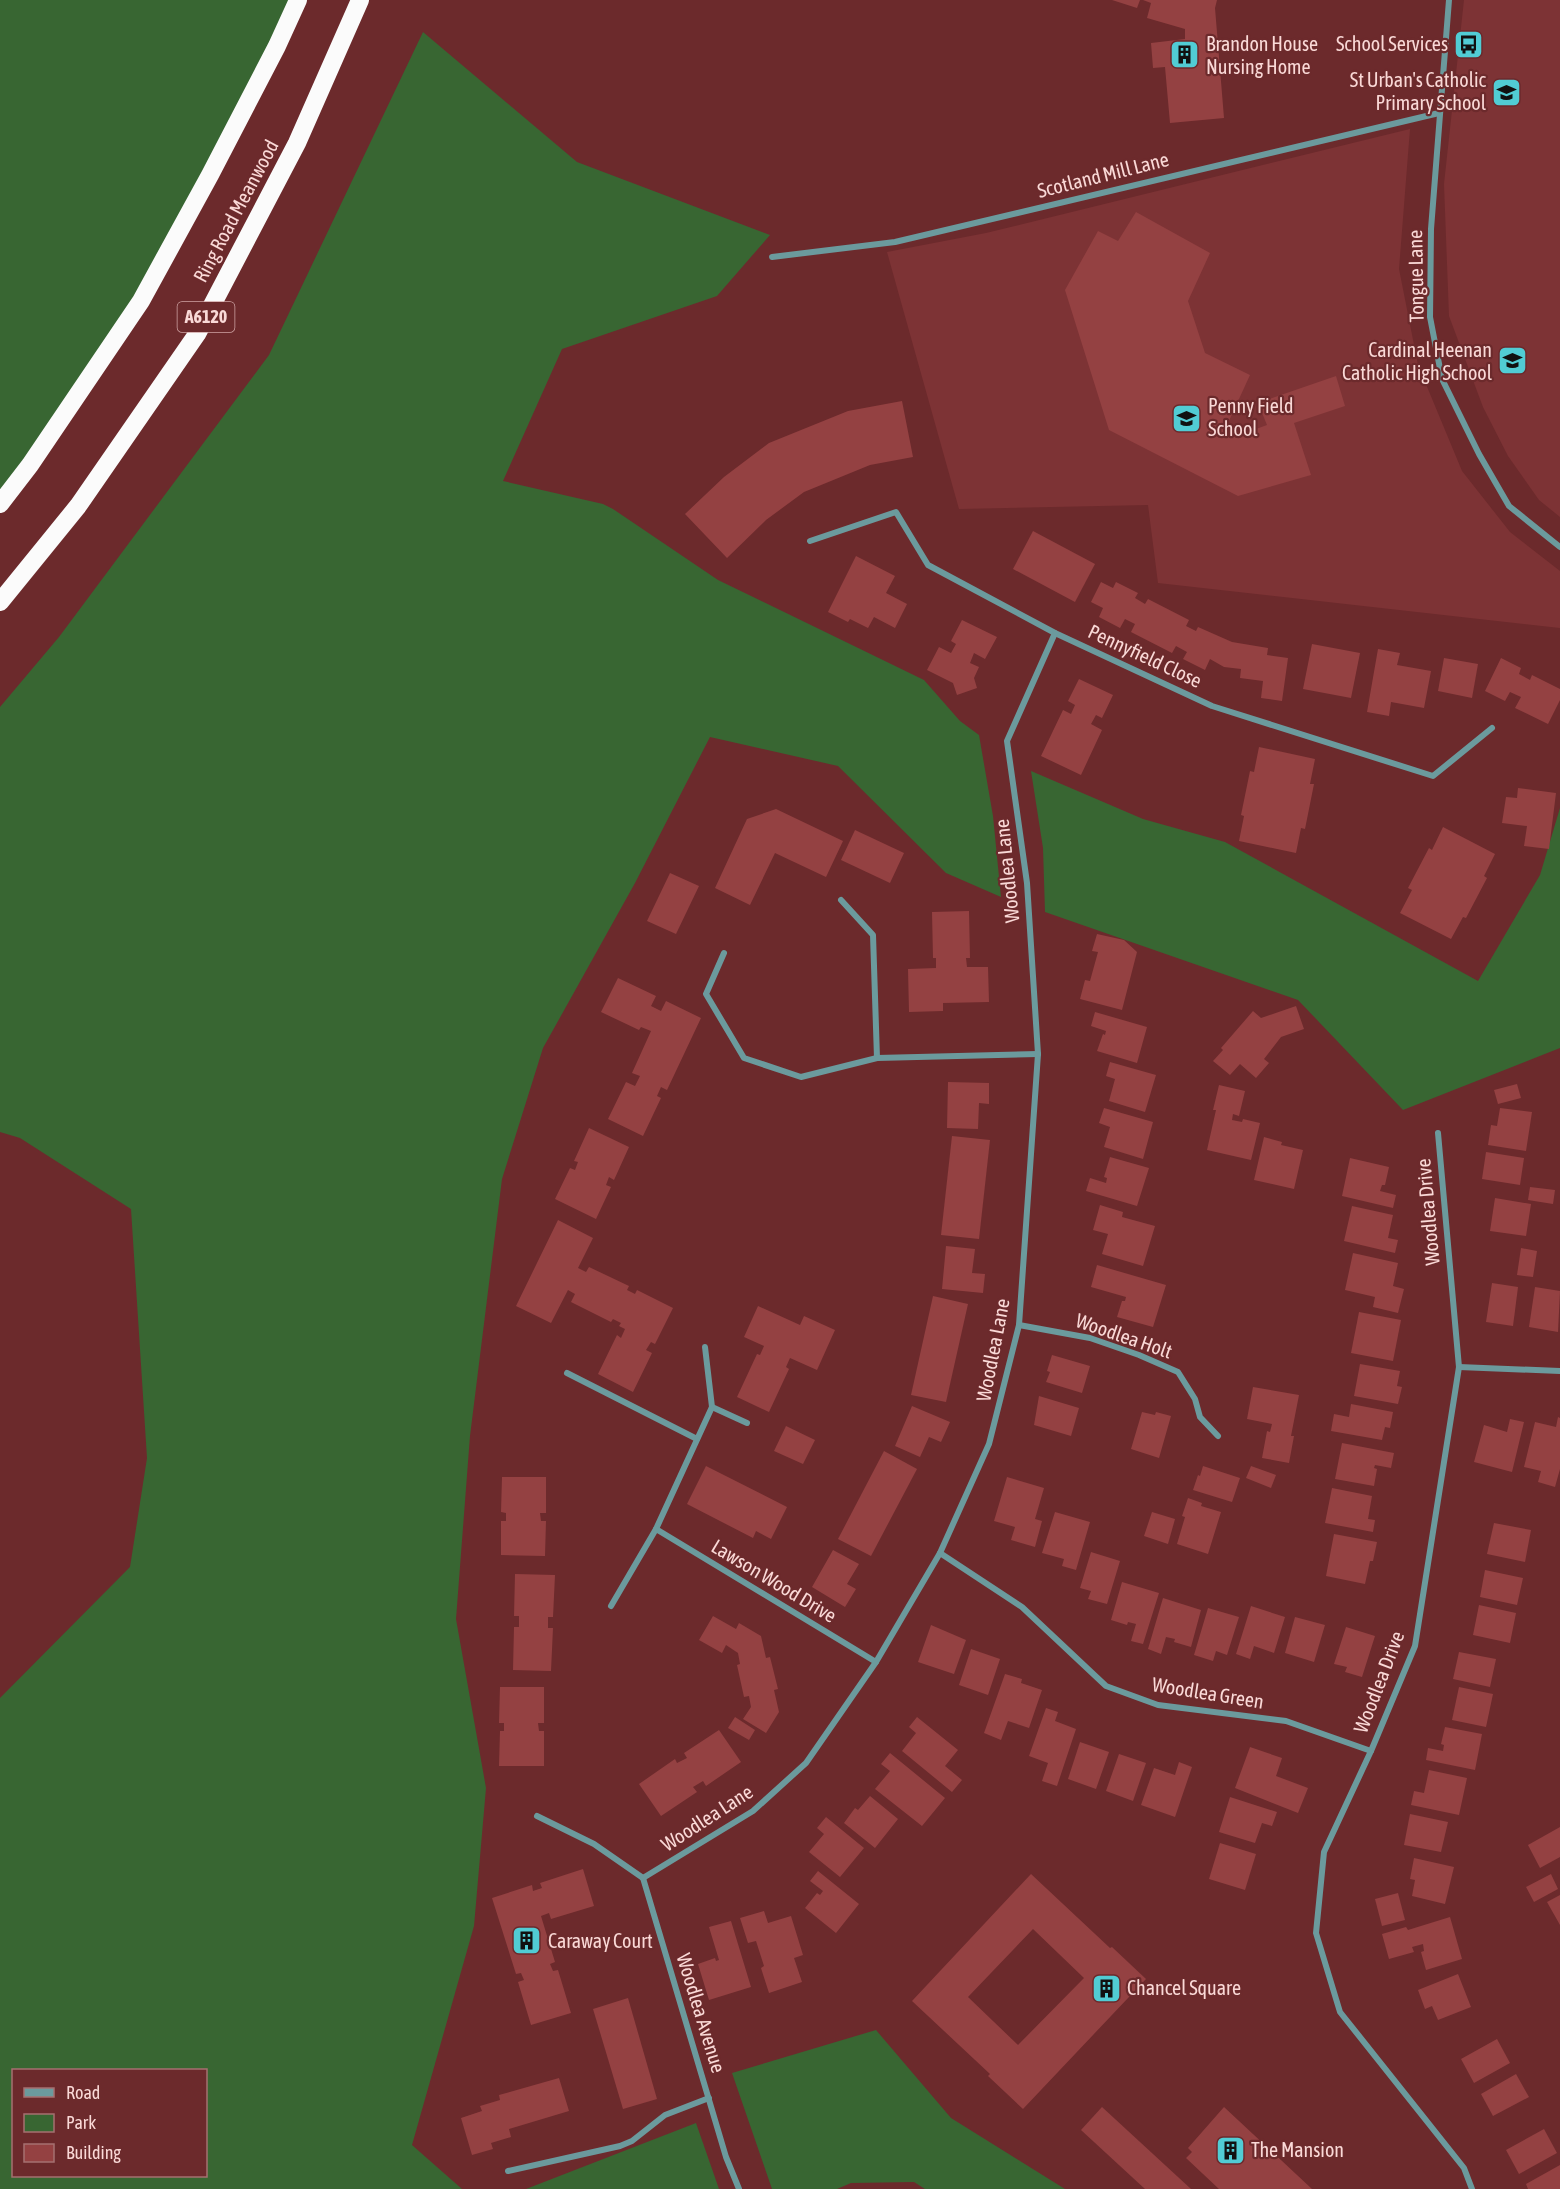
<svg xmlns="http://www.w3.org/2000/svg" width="1560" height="2189" viewBox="0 0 1560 2189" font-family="'Asap Condensed',sans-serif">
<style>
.built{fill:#7d3335}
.green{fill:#386632;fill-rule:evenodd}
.building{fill:#944142;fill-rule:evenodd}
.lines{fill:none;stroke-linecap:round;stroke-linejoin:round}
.street{stroke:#6b9a9d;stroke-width:6}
.highway{stroke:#fbfbfb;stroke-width:18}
.labels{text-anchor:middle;stroke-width:4.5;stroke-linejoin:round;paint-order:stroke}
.shield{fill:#6c2a2c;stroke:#cfa4a4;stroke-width:1.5}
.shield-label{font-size:18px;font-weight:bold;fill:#fad9d7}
.poi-label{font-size:20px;fill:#fad9d7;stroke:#6c2a2c;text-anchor:start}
.street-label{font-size:20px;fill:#fad9d7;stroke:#6c2a2c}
</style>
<rect width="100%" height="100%" fill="#6c2a2c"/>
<g class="built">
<polygon points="1464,0 1560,0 1560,517 1539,500 1508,456 1483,407 1449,316 1444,184"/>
<polygon points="1410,129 1399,269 1418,365 1462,471 1510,532 1560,571 1560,628 1158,583 1148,505 959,509 887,252 986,233"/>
</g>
<g class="green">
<polygon points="0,0 298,0 141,301 0,504"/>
<path d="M 423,32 L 577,162 L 770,235 L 717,296 L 562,349 L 503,481 L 603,504 L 613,509 L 718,580 L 924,680 L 960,721 L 979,735 L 993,816 L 1001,897 L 946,873 L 838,766 L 710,737 L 635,883 L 543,1048 L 502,1179 L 470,1436 L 456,1619 L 486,1788 L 474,1926 L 412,2145 L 462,2189 L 0,2189 L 0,1698 L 130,1567 L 147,1458 L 131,1209 L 20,1138 L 0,1132 L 0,707 L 59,637 L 269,355 ZM 14,2070 L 206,2070 L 206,2176 L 14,2176 Z"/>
<polygon points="1031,771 1143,819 1225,842 1478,981 1540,875 1560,808 1560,1048 1403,1110 1298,1000 1045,912 1043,848"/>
<polygon points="876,2030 951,2118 1065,2189 925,2189 914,2182 851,2183 837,2189 772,2189 732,2073"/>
<polygon points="696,2123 719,2189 526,2189"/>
</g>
<g class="building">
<polygon points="1112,0 1140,0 1137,8"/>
<polygon points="1143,0 1217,0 1215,8 1224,118 1170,123 1165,67 1153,68 1151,43 1185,39 1185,29 1147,18 1151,3"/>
<polygon points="1136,212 1210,253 1188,301 1205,353 1250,375 1228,423 1245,433 1267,425 1258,403 1336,376 1345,406 1294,423 1311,475 1238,496 1109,430 1065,290 1098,231 1118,241"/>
<polygon points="902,401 913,457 870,465 804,492 766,520 727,558 685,514 724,477 769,443 848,411"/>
<polygon points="1033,531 1095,564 1075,602 1013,569"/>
<polygon points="856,556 895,576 886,593 907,604 895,628 874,617 868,628 850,619 848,622 828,612"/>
<polygon points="1101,582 1113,588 1116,582 1138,593 1135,598 1145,604 1148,599 1189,620 1186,626 1196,631 1198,627 1232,642 1268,648 1267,655 1288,658 1282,701 1261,698 1263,681 1240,678 1241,669 1224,667 1210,659 1205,670 1183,659 1187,652 1176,646 1172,653 1131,632 1135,624 1125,619 1120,628 1099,617 1103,608 1091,602"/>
<polygon points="962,620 997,637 985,659 974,653 970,663 979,667 974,678 977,688 957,695 953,683 927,670 939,647 951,653 956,644 951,641"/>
<polygon points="1312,644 1360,653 1351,698 1303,689"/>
<polygon points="1378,649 1400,653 1397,665 1431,671 1424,708 1391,702 1389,716 1367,712"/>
<polygon points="1444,658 1478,664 1472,698 1438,691"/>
<polygon points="1501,658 1521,668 1519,674 1530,680 1532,675 1560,689 1560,700 1548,724 1515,708 1521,697 1510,692 1505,701 1485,691"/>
<polygon points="1079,679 1113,695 1102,718 1096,715 1091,724 1102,730 1081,775 1041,756 1063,710 1071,714 1075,705 1068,701"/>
<polygon points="1259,747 1315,759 1310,784 1314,784 1305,829 1301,828 1296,853 1239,841 1244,816 1241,815 1250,771 1254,772"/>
<polygon points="1518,788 1556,793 1549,849 1524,846 1527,826 1502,823 1506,797 1517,798"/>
<polygon points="776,809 843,841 826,877 775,853 750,905 715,888 747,819"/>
<polygon points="1443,827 1495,854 1484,876 1487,878 1466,918 1463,917 1451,939 1400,913 1412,890 1408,888 1429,848 1432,850"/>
<polygon points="855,830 904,853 890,883 841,860"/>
<polygon points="670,873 699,886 676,934 647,921"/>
<polygon points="969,911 970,958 966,958 967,967 988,967 989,1002 943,1003 943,1011 909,1012 908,969 936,968 936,958 933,958 932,912"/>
<polygon points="1097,934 1124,940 1137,952 1122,1010 1080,999 1085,980 1090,981 1098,952 1092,951"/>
<polygon points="618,978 656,996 651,1006 661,1011 666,1001 701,1018 667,1090 661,1087 657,1096 661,1098 643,1136 608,1119 626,1082 635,1086 640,1076 632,1073 651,1031 641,1027 639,1030 601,1012"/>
<polygon points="1296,1006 1304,1029 1281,1037 1264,1059 1269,1063 1256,1078 1240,1064 1230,1075 1213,1061 1223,1050 1221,1048 1253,1011 1261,1018"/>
<polygon points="1095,1012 1147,1027 1137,1063 1097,1051 1103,1034 1105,1035 1106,1031 1091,1026"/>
<polygon points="1110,1062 1156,1075 1145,1112 1109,1101 1115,1079 1106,1076"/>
<polygon points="948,1082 989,1083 989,1104 979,1103 978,1129 947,1128"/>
<polygon points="1517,1084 1521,1098 1498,1104 1494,1090"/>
<polygon points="1219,1085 1245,1091 1239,1116 1233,1114 1232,1120 1242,1122 1243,1119 1260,1123 1251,1160 1207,1150 1216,1110 1213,1110"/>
<polygon points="1104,1108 1153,1122 1143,1159 1104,1147 1110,1127 1099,1123"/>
<polygon points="1500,1108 1532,1112 1526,1151 1488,1145 1491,1125 1497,1126"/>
<polygon points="589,1128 629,1147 614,1180 609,1177 606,1185 611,1187 596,1219 555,1199 570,1168 575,1170 578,1162 574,1161"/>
<polygon points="952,1136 990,1140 979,1239 941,1235"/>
<polygon points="1264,1137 1282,1142 1281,1145 1303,1150 1294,1189 1254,1180"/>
<polygon points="1486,1152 1524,1158 1520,1185 1482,1179"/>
<polygon points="1110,1157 1149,1168 1137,1206 1086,1191 1090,1178 1106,1183 1107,1178 1104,1177"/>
<polygon points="1350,1158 1389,1167 1385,1185 1382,1185 1380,1191 1396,1195 1393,1208 1342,1196"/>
<polygon points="1530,1187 1555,1190 1553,1204 1528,1200"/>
<polygon points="1495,1198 1531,1204 1526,1236 1490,1231"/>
<polygon points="1100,1205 1123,1212 1122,1217 1155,1226 1143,1266 1102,1254 1108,1234 1093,1230"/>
<polygon points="1352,1206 1393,1215 1388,1238 1398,1240 1395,1253 1344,1241"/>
<polygon points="558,1220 593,1238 578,1268 586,1272 589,1267 629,1286 627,1290 635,1294 637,1290 673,1308 655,1344 651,1342 646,1350 652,1353 633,1392 598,1374 617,1335 621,1338 625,1329 619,1326 621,1323 613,1319 611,1322 571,1302 575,1294 568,1290 551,1323 516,1306"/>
<polygon points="946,1246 975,1249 972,1273 985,1274 983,1293 942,1289"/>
<polygon points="1521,1248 1537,1251 1533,1277 1517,1275"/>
<polygon points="1353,1253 1398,1263 1393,1286 1404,1289 1398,1313 1373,1307 1375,1297 1345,1290"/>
<polygon points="1097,1265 1166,1285 1153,1327 1117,1317 1122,1301 1125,1301 1126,1297 1091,1287"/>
<polygon points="1492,1283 1518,1287 1513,1326 1486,1322"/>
<polygon points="1535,1287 1560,1291 1558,1332 1529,1327"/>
<polygon points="933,1296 968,1304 946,1402 911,1395"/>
<polygon points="758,1306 800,1325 804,1316 835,1330 817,1370 790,1358 786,1367 789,1369 769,1412 737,1397 757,1354 760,1355 764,1346 744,1337"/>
<polygon points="1359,1312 1401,1320 1393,1361 1351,1353"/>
<polygon points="1052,1355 1090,1366 1082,1393 1046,1382 1050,1372 1047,1371"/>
<polygon points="1360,1364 1400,1371 1397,1386 1402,1387 1398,1404 1354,1396"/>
<polygon points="1253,1387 1299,1395 1291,1436 1294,1436 1289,1463 1262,1458 1267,1431 1270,1432 1272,1424 1247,1419"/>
<polygon points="1039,1396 1079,1408 1071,1436 1034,1425"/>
<polygon points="1351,1404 1393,1412 1390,1428 1385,1427 1382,1440 1331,1431 1334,1414 1349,1417"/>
<polygon points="912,1406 950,1422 941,1442 929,1437 920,1457 895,1446"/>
<polygon points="1142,1412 1155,1415 1156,1412 1171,1416 1159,1458 1131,1449"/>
<polygon points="1558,1417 1560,1418 1560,1469 1555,1487 1538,1482 1541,1471 1524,1467 1535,1422 1556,1427"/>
<polygon points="1510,1419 1524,1422 1512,1472 1474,1462 1484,1425 1507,1432"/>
<polygon points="786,1426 815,1440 803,1464 774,1451"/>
<polygon points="1342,1443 1394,1453 1391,1468 1375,1465 1374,1468 1377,1469 1374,1486 1335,1479"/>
<polygon points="884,1451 917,1469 871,1556 838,1539"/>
<polygon points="706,1466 787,1507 771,1539 756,1531 753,1538 687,1504"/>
<polygon points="1203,1466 1240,1478 1232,1502 1193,1490 1198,1475 1200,1476"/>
<polygon points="1251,1466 1276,1475 1271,1488 1246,1478"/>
<polygon points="502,1477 546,1477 546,1513 540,1513 541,1521 546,1521 545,1556 501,1555 501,1521 506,1521 506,1513 501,1512"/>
<polygon points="1007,1477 1044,1488 1035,1519 1042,1521 1035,1547 1011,1540 1015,1527 994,1521"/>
<polygon points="1332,1488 1372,1496 1368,1519 1375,1520 1373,1532 1325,1523"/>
<polygon points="1188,1498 1202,1503 1201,1506 1221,1512 1208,1554 1177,1544 1185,1517 1182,1516"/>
<polygon points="1055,1512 1090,1522 1076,1570 1062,1566 1064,1559 1042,1553"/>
<polygon points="1152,1512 1175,1519 1168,1544 1144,1536"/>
<polygon points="1494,1523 1531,1530 1525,1562 1487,1554"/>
<polygon points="1334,1534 1377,1542 1373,1561 1370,1561 1365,1584 1326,1576"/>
<polygon points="833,1550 859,1564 847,1584 856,1589 845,1607 812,1587"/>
<polygon points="1091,1552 1120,1561 1107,1604 1088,1599 1091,1591 1080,1588"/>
<polygon points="1485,1570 1523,1578 1517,1605 1480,1597"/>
<polygon points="515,1574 555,1575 553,1617 548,1617 548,1628 553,1628 551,1671 513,1670 514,1627 519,1627 519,1616 514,1616"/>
<polygon points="1122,1582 1159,1593 1143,1644 1131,1641 1136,1624 1128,1622 1127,1625 1111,1620"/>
<polygon points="1163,1598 1201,1610 1191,1647 1174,1642 1175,1639 1166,1637 1161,1654 1148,1649"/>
<polygon points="1479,1605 1516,1613 1510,1643 1473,1635"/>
<polygon points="1251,1606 1285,1617 1274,1653 1254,1646 1250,1659 1236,1654"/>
<polygon points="1208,1608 1239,1617 1227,1655 1216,1651 1213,1661 1194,1655"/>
<polygon points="713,1616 736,1629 739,1623 761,1636 766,1658 770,1657 778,1689 774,1690 779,1712 766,1733 743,1719 751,1707 749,1696 744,1697 737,1665 740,1664 738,1653 726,1645 722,1653 699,1640"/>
<polygon points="1295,1617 1325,1625 1314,1662 1285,1653"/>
<polygon points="931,1625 966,1640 954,1674 918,1662"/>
<polygon points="1346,1627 1375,1636 1362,1677 1345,1672 1347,1667 1334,1664"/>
<polygon points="971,1649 1000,1659 988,1695 959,1685"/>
<polygon points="1459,1652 1496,1659 1490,1687 1453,1679"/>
<polygon points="1005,1674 1022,1679 1021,1683 1042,1690 1029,1728 1008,1721 1001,1740 984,1733"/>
<polygon points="500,1687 544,1687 544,1723 538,1723 539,1731 544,1731 544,1766 499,1766 500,1731 504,1731 504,1723 499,1723"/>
<polygon points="1459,1687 1493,1694 1486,1727 1452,1720"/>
<polygon points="1046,1708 1058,1712 1055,1721 1076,1729 1057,1786 1042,1781 1048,1763 1029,1756"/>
<polygon points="735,1717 755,1730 749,1740 728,1728"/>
<polygon points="917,1717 958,1750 945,1766 962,1780 952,1792 902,1751 916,1733 909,1727"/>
<polygon points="1445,1727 1482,1734 1475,1770 1426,1760 1428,1748 1443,1751 1444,1745 1441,1744"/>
<polygon points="719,1730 741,1762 706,1786 703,1781 693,1787 697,1792 661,1816 639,1784 675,1759 677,1763 687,1758 684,1753"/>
<polygon points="1080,1742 1109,1752 1096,1789 1068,1779"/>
<polygon points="1250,1747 1282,1758 1276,1776 1308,1788 1298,1813 1235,1788"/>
<polygon points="890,1753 945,1798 922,1826 875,1789 890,1771 881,1764"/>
<polygon points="1119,1754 1146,1763 1133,1801 1106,1791"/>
<polygon points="1179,1762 1192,1767 1175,1817 1141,1805 1154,1768 1175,1775"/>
<polygon points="1429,1770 1467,1778 1459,1815 1411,1805 1414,1791 1424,1793"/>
<polygon points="870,1796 898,1819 875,1848 844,1823 855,1808 858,1810"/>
<polygon points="1230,1797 1277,1812 1272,1826 1262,1823 1255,1843 1219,1832"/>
<polygon points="1410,1814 1448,1822 1441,1852 1404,1845"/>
<polygon points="826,1817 864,1848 840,1877 809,1852 824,1834 817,1828"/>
<polygon points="1560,1827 1560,1857 1540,1868 1528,1845"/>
<polygon points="1220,1843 1256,1854 1245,1890 1209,1879"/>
<polygon points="1414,1858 1454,1867 1445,1904 1412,1896 1415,1880 1410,1879"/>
<polygon points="583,1869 594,1906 551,1919 549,1913 541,1916 555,1962 550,1964 553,1971 558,1970 571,2013 531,2025 518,1982 524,1980 521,1973 516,1974 492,1898 532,1885 533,1891 542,1888 540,1883"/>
<polygon points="818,1871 859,1904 836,1933 805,1908 817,1893 820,1895 823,1891 810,1881"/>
<path d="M 1031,1874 L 1110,1948 L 1112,1947 L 1146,1979 L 1023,2109 L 988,2076 L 990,2074 L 912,2001 ZM 1033,1929 L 1084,1978 L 1018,2045 L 968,1997 Z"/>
<polygon points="1551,1874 1558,1889 1534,1902 1526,1887"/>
<polygon points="1398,1893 1405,1920 1382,1926 1375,1899"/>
<polygon points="1560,1895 1560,1925 1547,1902"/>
<polygon points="764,1911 768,1923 791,1916 803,1955 794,1958 802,1982 769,1993 761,1968 764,1966 756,1941 748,1943 740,1918"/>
<polygon points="1450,1917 1462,1959 1426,1970 1421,1952 1424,1951 1423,1944 1412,1947 1414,1952 1389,1959 1382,1934 1406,1927 1408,1930"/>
<polygon points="731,1921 751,1987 709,2000 698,1964 715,1958 716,1961 719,1960 709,1927"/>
<polygon points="1458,1974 1471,2007 1438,2020 1432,2006 1425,2009 1418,1990"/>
<polygon points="628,1998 657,2099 623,2109 593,2009"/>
<polygon points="1497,2039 1510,2063 1474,2083 1461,2059"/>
<polygon points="1516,2074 1529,2097 1493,2116 1481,2094"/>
<polygon points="559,2078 569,2111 509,2129 511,2137 491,2143 493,2149 472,2155 461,2118 482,2111 480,2106 500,2100 499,2095"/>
<polygon points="1102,2107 1191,2189 1145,2189 1081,2130"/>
<polygon points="1224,2107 1312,2189 1219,2189 1186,2158 1192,2152 1188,2148"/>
<polygon points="1544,2129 1557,2153 1519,2174 1506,2150"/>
<polygon points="1560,2165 1560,2189 1528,2189 1526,2184"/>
</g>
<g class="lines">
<g class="street">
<polyline points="1449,0 1431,229 1430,317 1442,379 1479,454 1509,506 1560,547"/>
<polyline points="772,257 895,242 1439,113"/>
<polyline points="810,541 896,512 928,565 1055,633 1212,706 1433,776 1492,728"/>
<polyline points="841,900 873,935 877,1058"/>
<polyline points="724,953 706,994 744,1058 801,1077 877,1058 1038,1054"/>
<polyline points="1438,1133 1459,1367 1415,1646 1371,1751 1324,1852 1316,1933 1340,2012 1464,2168 1472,2189"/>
<polyline points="1019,1325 1090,1338 1139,1355 1178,1372 1195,1399 1200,1417 1218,1436"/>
<polyline points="1459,1367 1560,1371"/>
<polyline points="567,1373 697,1439"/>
<polyline points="712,1407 747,1423"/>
<polyline points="656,1529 712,1407 705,1347"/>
<polyline points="940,1553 1022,1607 1106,1686 1158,1705 1286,1721 1371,1751"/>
<polyline points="611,1606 656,1529 876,1662"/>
<polyline points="537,1816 594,1844 643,1878"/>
<polyline points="643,1878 753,1811 806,1763 876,1662 940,1553 989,1444 1019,1325 1038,1054 1027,883 1007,741 1055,633"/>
<polyline points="643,1878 726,2157 739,2189"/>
<polyline points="508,2171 620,2146 632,2141 665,2115 709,2098"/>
</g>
<g class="highway">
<polyline points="0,504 30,465 141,301 210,175 277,46 298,0"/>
<polyline points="0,602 78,506 197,334 297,143 360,0"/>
</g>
</g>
<defs>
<symbol id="bus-square" viewBox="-11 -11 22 22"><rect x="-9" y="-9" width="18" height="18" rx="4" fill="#51ccd4" stroke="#6c2a2c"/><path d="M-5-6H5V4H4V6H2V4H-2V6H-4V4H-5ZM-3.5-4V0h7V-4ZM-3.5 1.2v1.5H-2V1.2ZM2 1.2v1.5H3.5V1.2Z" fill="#111"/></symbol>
<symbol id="building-square" viewBox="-11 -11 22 22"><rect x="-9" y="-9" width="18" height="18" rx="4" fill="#51ccd4" stroke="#6c2a2c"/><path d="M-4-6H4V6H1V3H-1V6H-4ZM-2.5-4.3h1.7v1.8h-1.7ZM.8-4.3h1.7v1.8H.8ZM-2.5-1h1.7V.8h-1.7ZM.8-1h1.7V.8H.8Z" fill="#111"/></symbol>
<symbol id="school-square" viewBox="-11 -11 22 22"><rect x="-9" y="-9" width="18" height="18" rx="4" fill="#51ccd4" stroke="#6c2a2c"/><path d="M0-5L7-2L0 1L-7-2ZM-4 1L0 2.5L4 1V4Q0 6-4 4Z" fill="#111"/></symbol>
</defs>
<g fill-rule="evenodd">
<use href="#bus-square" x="1452" y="28" width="33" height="33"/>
<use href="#building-square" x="1168" y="38" width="33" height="33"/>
<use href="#school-square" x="1490" y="76" width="33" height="33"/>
<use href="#school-square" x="1496" y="344" width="33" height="33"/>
<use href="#school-square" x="1170" y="402" width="33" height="33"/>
<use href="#building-square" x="510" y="1924" width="33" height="33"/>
<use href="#building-square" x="1090" y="1972" width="33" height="33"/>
<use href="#building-square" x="1214" y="2134" width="33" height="33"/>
</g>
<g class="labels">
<rect class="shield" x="177.5" y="302" width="57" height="30" rx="4.5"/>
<g class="shield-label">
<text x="206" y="323">A6120</text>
</g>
<g class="poi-label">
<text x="1206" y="51">Brandon House<tspan x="1206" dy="23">Nursing Home</tspan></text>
<text x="1448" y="51" text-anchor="end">School Services</text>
<text x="1486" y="87" text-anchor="end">St Urban's Catholic<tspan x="1486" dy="23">Primary School</tspan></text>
<text x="1492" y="357" text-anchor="end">Cardinal Heenan<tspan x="1492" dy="23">Catholic High School</tspan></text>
<text x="1208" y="413">Penny Field<tspan x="1208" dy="23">School</tspan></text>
<text x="548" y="1948">Caraway Court</text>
<text x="1127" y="1995">Chancel Square</text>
<text x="1251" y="2157">The Mansion</text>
</g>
<g class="street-label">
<text transform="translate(1103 175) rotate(-14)" y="7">Scotland Mill Lane</text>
<text transform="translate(236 211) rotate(-62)" y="7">Ring Road Meanwood</text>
<text transform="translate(1416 276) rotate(-91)" y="7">Tongue Lane</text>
<text transform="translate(1145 656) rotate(25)" y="7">Pennyfield Close</text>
<text transform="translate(1007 871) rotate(-96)" y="7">Woodlea Lane</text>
<text transform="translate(1428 1212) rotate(-95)" y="7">Woodlea Drive</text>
<text transform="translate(1124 1336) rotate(19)" y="7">Woodlea Holt</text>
<text transform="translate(993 1350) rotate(-79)" y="7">Woodlea Lane</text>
<text transform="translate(774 1581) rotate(31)" y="7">Lawson Wood Drive</text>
<text transform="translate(1379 1682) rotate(-69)" y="7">Woodlea Drive</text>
<text transform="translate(1208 1693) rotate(9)" y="7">Woodlea Green</text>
<text transform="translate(707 1818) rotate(-33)" y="7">Woodlea Lane</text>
<text transform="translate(701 2013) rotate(73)" y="7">Woodlea Avenue</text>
</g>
</g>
<rect x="12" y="2069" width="195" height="108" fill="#6c2a2c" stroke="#a57070" stroke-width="1.5"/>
<rect x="24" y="2088" width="30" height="9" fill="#6b9a9d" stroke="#a57070" stroke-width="1.5"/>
<text x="66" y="2099" font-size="18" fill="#fad9d7">Road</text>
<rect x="24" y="2114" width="30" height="18" fill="#386632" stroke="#a57070" stroke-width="1.5"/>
<text x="66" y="2129" font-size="18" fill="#fad9d7">Park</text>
<rect x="24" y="2144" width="30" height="18" fill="#944142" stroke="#a57070" stroke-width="1.5"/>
<text x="66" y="2159" font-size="18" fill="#fad9d7">Building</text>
</svg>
